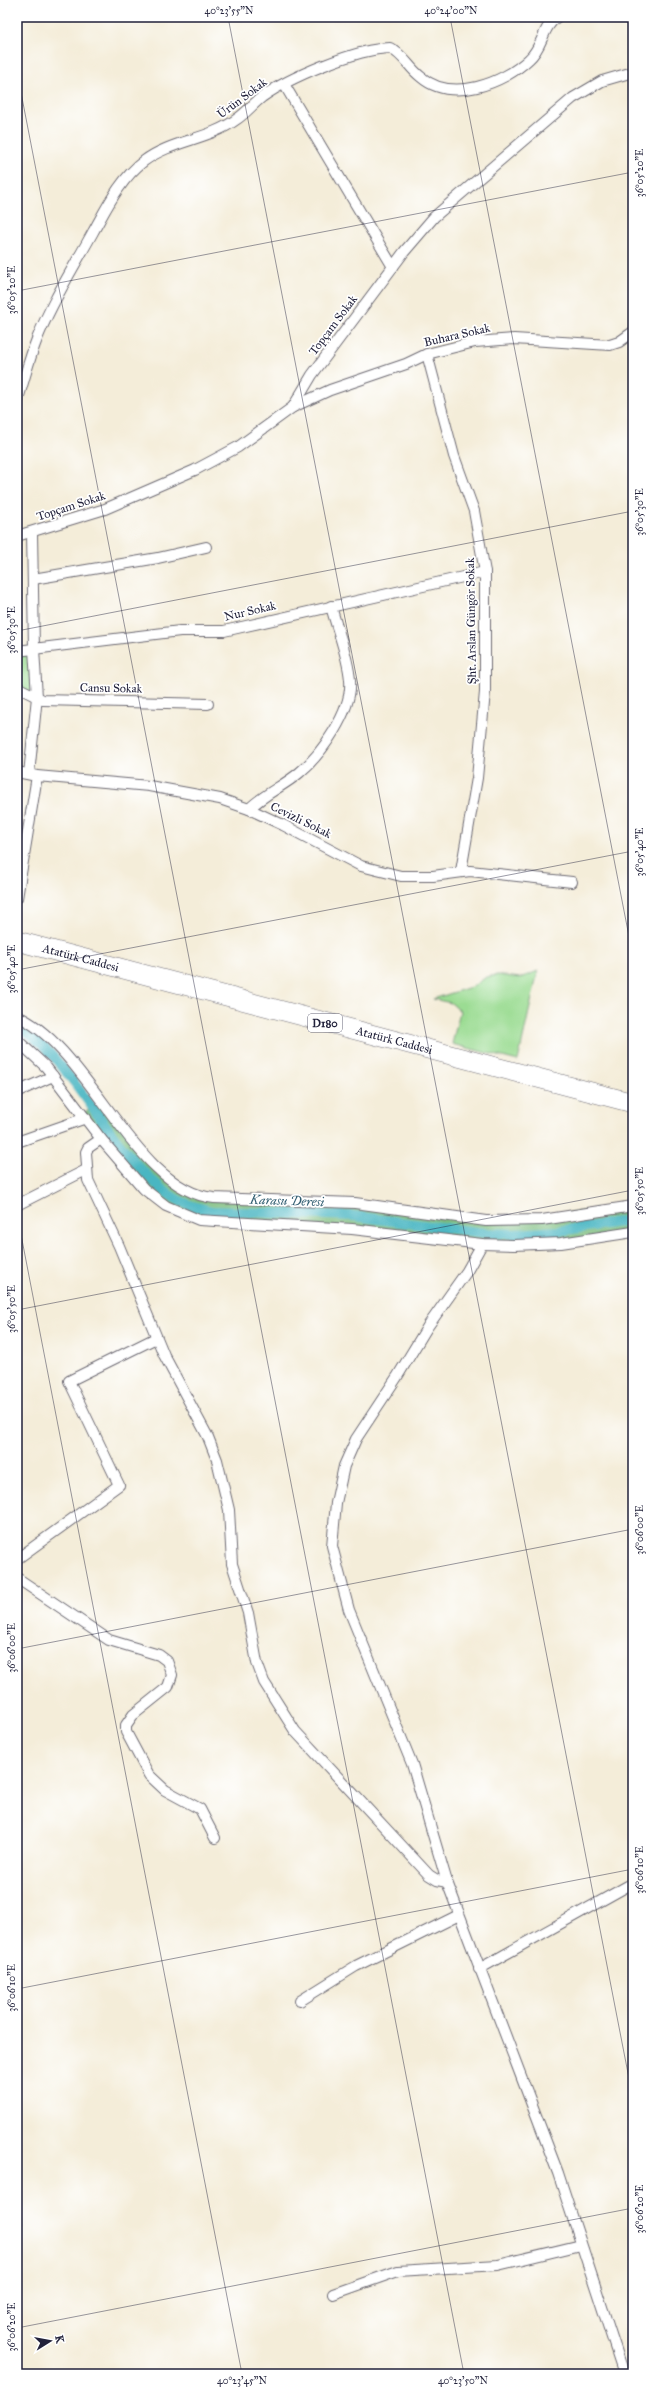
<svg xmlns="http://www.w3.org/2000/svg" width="650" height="2391" viewBox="0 0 650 2391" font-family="'IM FELL Great Primer',serif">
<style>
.green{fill:#9bdc93;stroke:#5e7f67}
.forest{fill:#7cbc7d;stroke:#4f6f5c}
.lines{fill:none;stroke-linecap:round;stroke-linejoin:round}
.canal{stroke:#48b6c2;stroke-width:10}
.street-casing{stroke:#6c6972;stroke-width:12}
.highway-casing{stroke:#6c6972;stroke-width:20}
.street{stroke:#fff;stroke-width:10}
.highway{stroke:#fff;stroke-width:19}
.ticks{fill:none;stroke:#22223b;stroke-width:1;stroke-opacity:0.45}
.labels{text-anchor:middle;stroke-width:3.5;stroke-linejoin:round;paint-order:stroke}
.shield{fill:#fff;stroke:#646476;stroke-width:1}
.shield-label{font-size:11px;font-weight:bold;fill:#22223b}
.street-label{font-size:12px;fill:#22223b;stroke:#fff}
.water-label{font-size:13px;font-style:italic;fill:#315d71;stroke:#fff}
.neatline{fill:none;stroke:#22223b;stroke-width:1.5}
.ticks-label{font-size:10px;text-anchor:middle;fill:#22223b}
</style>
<rect width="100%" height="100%" fill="#fff"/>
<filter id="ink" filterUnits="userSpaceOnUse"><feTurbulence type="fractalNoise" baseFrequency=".025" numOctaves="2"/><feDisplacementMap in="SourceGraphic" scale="8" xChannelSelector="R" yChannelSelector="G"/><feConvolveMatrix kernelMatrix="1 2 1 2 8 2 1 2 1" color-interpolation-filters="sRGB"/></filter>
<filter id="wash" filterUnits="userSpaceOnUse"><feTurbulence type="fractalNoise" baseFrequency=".012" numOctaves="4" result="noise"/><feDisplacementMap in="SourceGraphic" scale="16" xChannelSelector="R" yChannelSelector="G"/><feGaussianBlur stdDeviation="0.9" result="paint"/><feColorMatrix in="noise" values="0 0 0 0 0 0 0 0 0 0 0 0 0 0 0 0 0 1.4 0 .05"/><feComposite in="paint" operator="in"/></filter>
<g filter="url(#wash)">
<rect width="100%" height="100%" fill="#f4edd9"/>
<g class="green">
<polygon points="34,649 37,697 17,687 17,651"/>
<polygon points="538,971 518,1061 452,1044 460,1011 451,1003 433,999 474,986 486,977 498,975 520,978"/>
</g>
<g class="forest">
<polygon points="101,1101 142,1151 195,1195 355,1203 486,1221 633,1206 633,1232 544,1245 228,1223 166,1206 82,1114"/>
<polygon points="17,2203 22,2228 17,2239"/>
</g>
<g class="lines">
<path class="canal" d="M 17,1027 C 38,1037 56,1059 70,1077 C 98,1113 140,1181 180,1201 C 190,1206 201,1208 212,1211 L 354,1216 L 484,1233 L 515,1234 L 559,1231 L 633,1220"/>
</g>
</g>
<g filter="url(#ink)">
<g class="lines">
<defs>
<g id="street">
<polyline points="284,84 393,267"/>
<polyline points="427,354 454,456 474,511 485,572 485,692 477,778 461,871"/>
<path d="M 17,402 C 24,381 29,359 37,339 C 52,301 74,267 93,232 C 107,207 121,178 144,161 C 172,140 209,140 237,119 C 246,113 253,104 262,97 C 290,77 356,49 390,48 C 404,55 409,68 421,77 C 451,103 503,84 529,59 C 543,47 542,27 557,17"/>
<polyline points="293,407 330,390 406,364 427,354 475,342 514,339 610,345 619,342 633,332"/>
<polyline points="17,536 105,509 195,470 238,447 293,407 312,375 404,252 434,217 573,98 602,81 633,72"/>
<polyline points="33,579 158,558 206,547"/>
<polyline points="17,651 180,631 224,631 485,572"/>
<polyline points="17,687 43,700 208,704"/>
<polyline points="17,772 37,776 149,786 220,799 249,809 283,825 361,866 401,876 433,876 470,871 572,882"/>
<polyline points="29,774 37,697 34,649 32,532"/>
<path d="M 249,809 C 264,794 282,787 299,773 C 321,755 353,710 350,680 C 348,655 337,630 331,606"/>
<polyline points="17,898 37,776"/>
<path d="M 17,1016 C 89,1047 135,1191 214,1198 L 355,1203 L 486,1221 L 542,1220 L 633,1206"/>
<polyline points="17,1040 46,1067 101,1139 144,1189 166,1206 199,1220 352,1229 482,1244 514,1245 561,1243 633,1232"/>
<polyline points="17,1092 53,1076"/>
<polyline points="101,1139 88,1148 86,1152 88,1180 119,1246 164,1355 208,1437 217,1460 229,1510 232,1564 248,1613 257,1663 264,1682 295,1731 429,1875 437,1880 447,1882"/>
<polyline points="17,1142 86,1118"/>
<polyline points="17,1205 86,1170"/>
<polyline points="482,1244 467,1271 428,1326 397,1377 356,1439 344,1466 336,1503 332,1546 349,1610 412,1764 447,1882 558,2173 624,2374"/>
<polyline points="17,1559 119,1485 69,1381 156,1338"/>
<polyline points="17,1578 109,1640 159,1655 167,1661 172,1675 168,1687 133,1715 126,1725 126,1732 149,1775 165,1790 200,1809 215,1838"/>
<polyline points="479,1969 633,1883"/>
<polyline points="300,2001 356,1966 459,1915"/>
<polyline points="333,2294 398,2271 498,2265 581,2245"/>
</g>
<g id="highway">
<path id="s1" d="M 17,941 L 633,1103"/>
</g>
</defs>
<use href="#street" class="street-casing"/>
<use href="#highway" class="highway-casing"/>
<use href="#street" class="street"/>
<use href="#highway" class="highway"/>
</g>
</g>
<path class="ticks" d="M 228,17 L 633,2099M 450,17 L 633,957M 17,72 L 464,2374M 17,291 L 633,172M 17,631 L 633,511M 17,970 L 633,851M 17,1214 L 242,2374M 17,1310 L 633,1190M 17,1649 L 633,1529M 17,1989 L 633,1869M 17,2328 L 633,2208M 17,2356 L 20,2374"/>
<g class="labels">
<rect class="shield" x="308" y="1014" width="34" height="18" rx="3"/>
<g class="shield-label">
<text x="325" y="1027">D180</text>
</g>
<g class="street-label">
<text transform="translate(242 98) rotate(-37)" y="4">Ürün Sokak</text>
<text transform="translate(333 325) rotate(-53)" y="4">Topçam Sokak</text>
<text transform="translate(457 335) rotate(-13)" y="4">Buhara Sokak</text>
<text transform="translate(71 506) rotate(-18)" y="4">Topçam Sokak</text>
<text transform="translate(250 611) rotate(-13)" y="4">Nur Sokak</text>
<text transform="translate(471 621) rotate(-91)" y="4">Şht. Arslan Güngör Sokak</text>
<text transform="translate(111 688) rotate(1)" y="4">Cansu Sokak</text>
<text transform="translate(301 820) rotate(26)" y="4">Cevizli Sokak</text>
<text dy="4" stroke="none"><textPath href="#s1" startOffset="66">Atatürk Caddesi</textPath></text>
<text dy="4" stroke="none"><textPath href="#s1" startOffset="390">Atatürk Caddesi</textPath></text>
</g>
<g class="water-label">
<text transform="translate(287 1200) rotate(2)" y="5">Karasu Deresi</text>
</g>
</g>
<rect width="650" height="2391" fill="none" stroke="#fff" stroke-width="44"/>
<g transform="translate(50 2341) rotate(79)" stroke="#ffffff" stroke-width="3" paint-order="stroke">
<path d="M0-3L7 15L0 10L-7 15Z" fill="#22223b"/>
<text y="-6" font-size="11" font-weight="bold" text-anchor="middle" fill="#22223b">K</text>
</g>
<rect x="22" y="22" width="606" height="2347" class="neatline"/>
<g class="ticks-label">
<text x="229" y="14">40°23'55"N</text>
<text x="451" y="14">40°24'00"N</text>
<text transform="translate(639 173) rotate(-90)" y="4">36°05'20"E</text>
<text transform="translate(11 290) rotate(-90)" y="4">36°05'20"E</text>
<text transform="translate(639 512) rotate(-90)" y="4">36°05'30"E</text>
<text transform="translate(11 630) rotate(-90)" y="4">36°05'30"E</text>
<text transform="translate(639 852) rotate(-90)" y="4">36°05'40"E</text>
<text transform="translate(11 969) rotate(-90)" y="4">36°05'40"E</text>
<text transform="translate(639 1191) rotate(-90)" y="4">36°05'50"E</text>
<text transform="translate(11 1309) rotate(-90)" y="4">36°05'50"E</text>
<text transform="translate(639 1530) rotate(-90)" y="4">36°06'00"E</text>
<text transform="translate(11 1648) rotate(-90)" y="4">36°06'00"E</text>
<text transform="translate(639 1870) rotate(-90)" y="4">36°06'10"E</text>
<text transform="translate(11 1988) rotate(-90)" y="4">36°06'10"E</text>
<text transform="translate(639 2209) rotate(-90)" y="4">36°06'20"E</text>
<text transform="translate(11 2327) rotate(-90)" y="4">36°06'20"E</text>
<text x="242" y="2384">40°23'45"N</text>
<text x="463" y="2384">40°23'50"N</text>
</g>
</svg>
